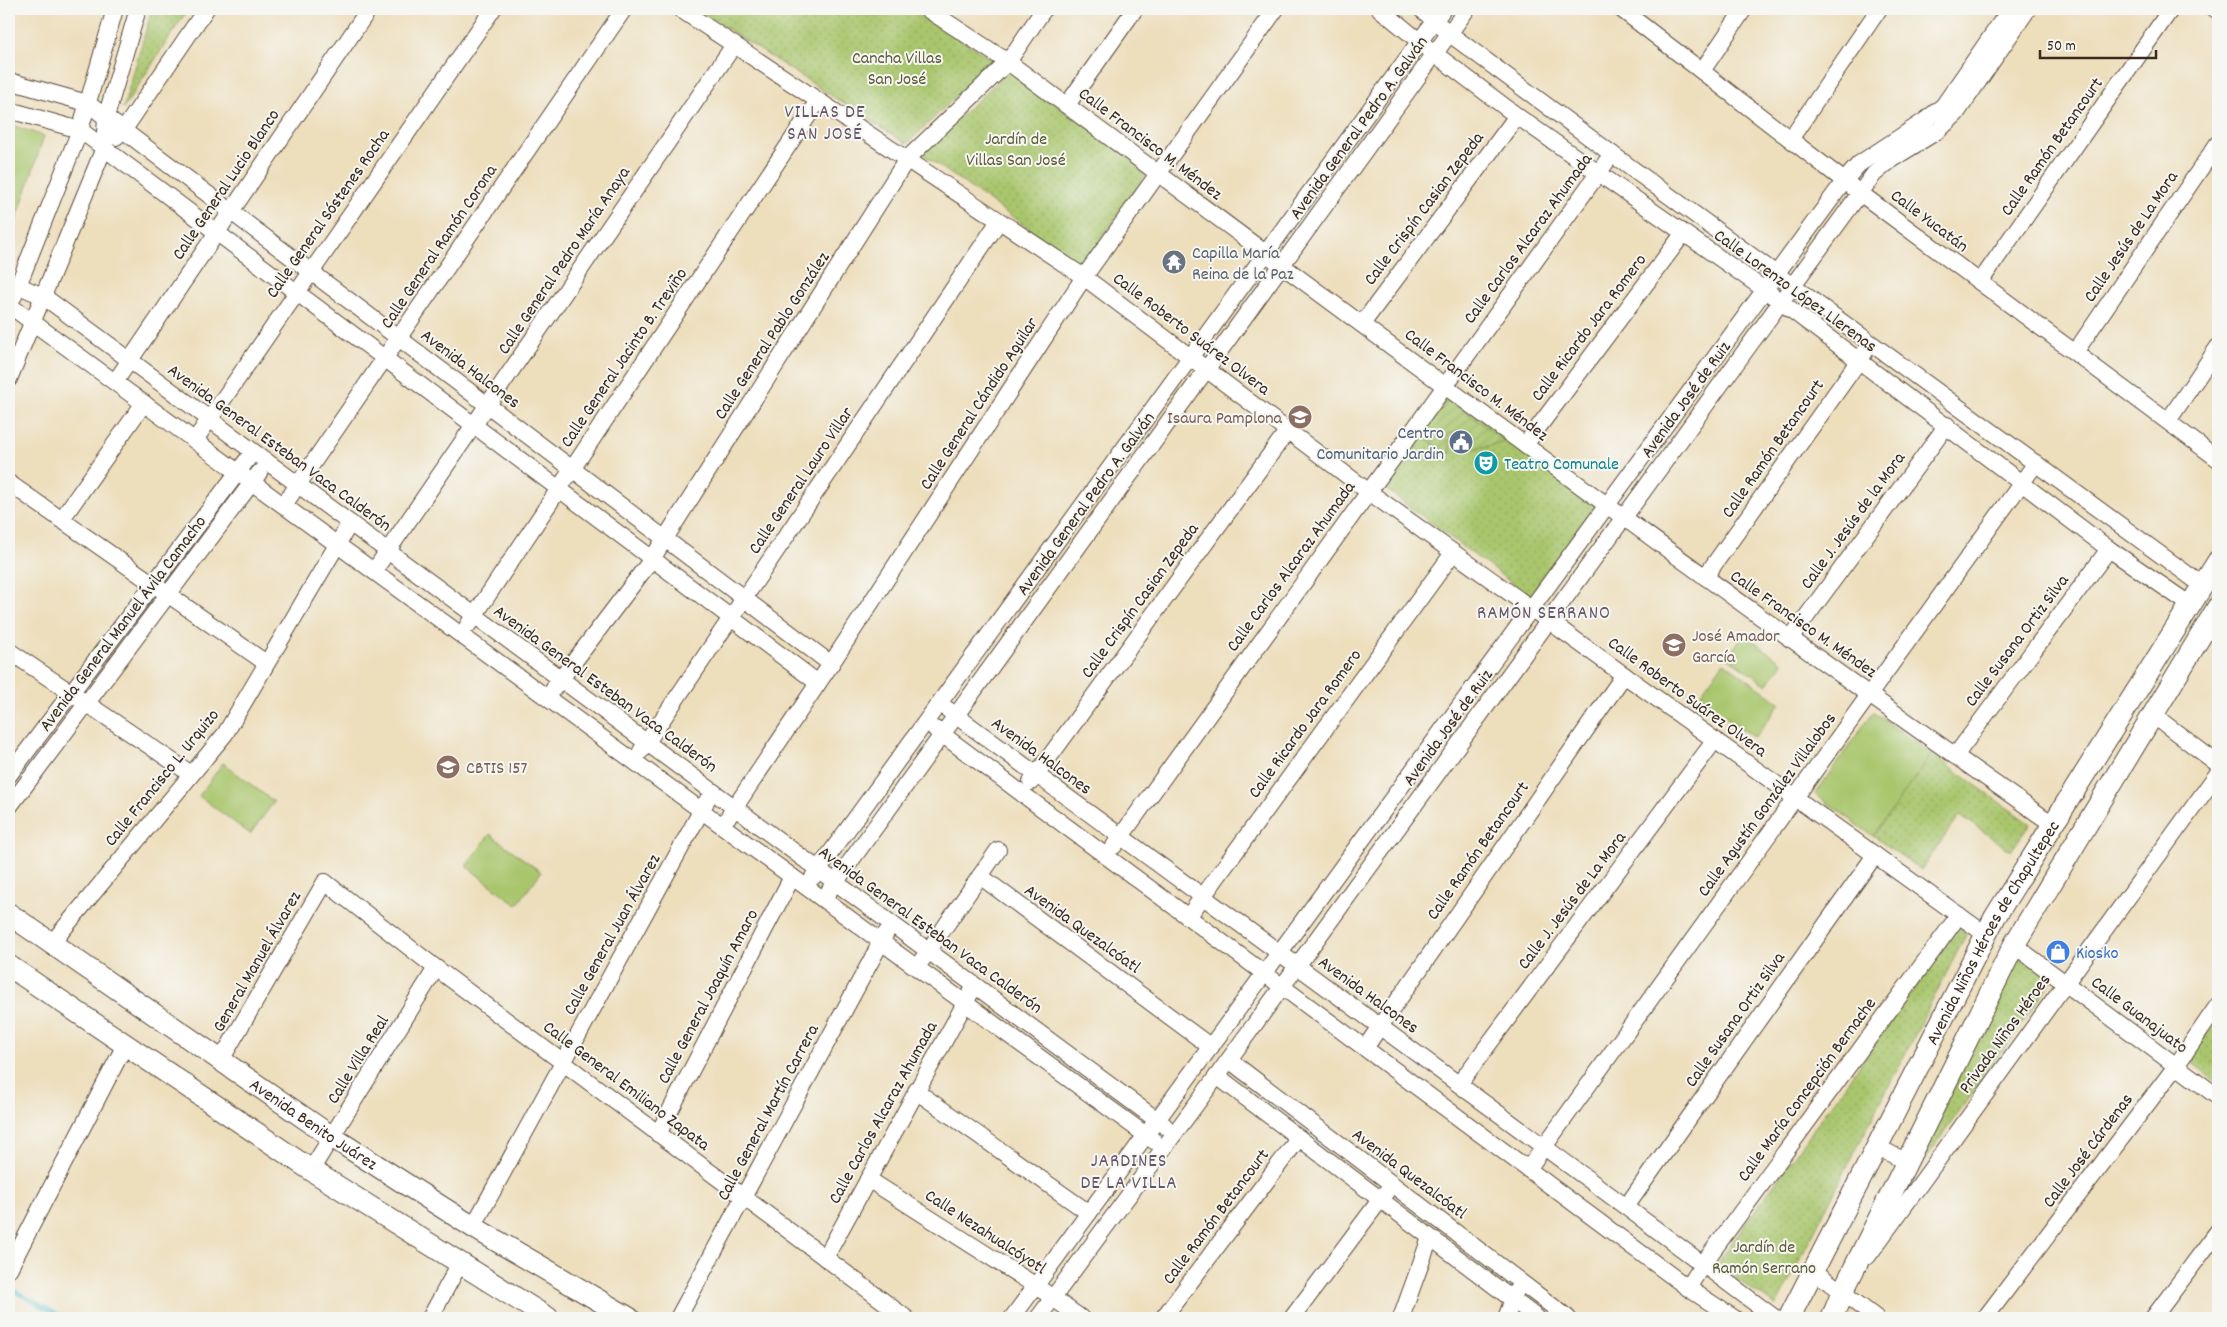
<svg xmlns="http://www.w3.org/2000/svg" width="2227" height="1327" viewBox="0 0 2227 1327" font-family="Dekko,sans-serif">
<style>
.grass{fill:#a9c66d;stroke:#727846}
.park{fill:url(#park-dots);stroke:#727846}
.garden{fill:url(#garden-furrows);stroke:#727846}
.lines{fill:none;stroke-linecap:round;stroke-linejoin:round}
.stream{stroke:#51bdcc;stroke-width:4.5}
.minor-casing{stroke:#564536;stroke-width:18}
.major-casing{stroke:#564536;stroke-width:23}
.minor{stroke:#fff;stroke-width:16}
.major{stroke:#fff;stroke-width:21}
.labels{text-anchor:middle;stroke-width:4;stroke-linejoin:round;paint-order:stroke}
.park-label{font-size:18px;fill:#5c5936;stroke:#f6f6f2}
.street-label{font-size:18px;fill:#3b2a1e;stroke:#f6f6f2}
.worship-label{font-size:18px;fill:#5b616d;stroke:#f6f6f2;text-anchor:start}
.education-label{font-size:18px;fill:#785e54;stroke:#f6f6f2;text-anchor:start}
.service-label{font-size:18px;fill:#4e5e75;stroke:#f6f6f2;text-anchor:end}
.culture-label{font-size:18px;fill:#0d838f;stroke:#f6f6f2;text-anchor:start}
.shop-label{font-size:18px;fill:#366cbe;stroke:#f6f6f2;text-anchor:start}
.neighbourhood-label{font-size:19px;letter-spacing:1px;fill:#655568;stroke:#f6f6f2}
</style>
<defs>
<pattern id="park-dots" width="8" height="8" patternUnits="userSpaceOnUse" patternTransform="scale(1.25)"><rect width="8" height="8" fill="#a9c66d"/><path d="M2 2h.1M6 6h.1" fill="none" stroke="#92aa5e" stroke-width="1.8" stroke-linecap="round"/></pattern>
<pattern id="garden-furrows" width="10" height="10" patternUnits="userSpaceOnUse" patternTransform="scale(1.25)"><rect width="10" height="10" fill="#a9c66d"/><path d="M-1 1l2-2M0 10L10 0M9 11l2-2" fill="none" stroke="#92aa5e"/></pattern>
</defs>
<rect width="100%" height="100%" fill="#f6f6f2"/>
<filter id="ink" filterUnits="userSpaceOnUse"><feTurbulence type="fractalNoise" baseFrequency=".02" numOctaves="2"/><feDisplacementMap in="SourceGraphic" scale="10" xChannelSelector="R" yChannelSelector="G"/><feConvolveMatrix kernelMatrix="1 2 1 2 8 2 1 2 1" color-interpolation-filters="sRGB"/></filter>
<filter id="wash" filterUnits="userSpaceOnUse"><feTurbulence type="fractalNoise" baseFrequency=".0096" numOctaves="4" result="noise"/><feDisplacementMap in="SourceGraphic" scale="20" xChannelSelector="R" yChannelSelector="G"/><feGaussianBlur stdDeviation="1.12" result="paint"/><feColorMatrix in="noise" values="0 0 0 0 0 0 0 0 0 0 0 0 0 0 0 0 0 1.4 0 .05"/><feComposite in="paint" operator="in"/></filter>
<g filter="url(#wash)">
<rect width="100%" height="100%" fill="#eddebc"/>
<g class="grass">
<polygon points="9,124 44,136 9,243"/>
<polygon points="1744,634 1783,663 1767,685 1727,657"/>
<polygon points="1724,662 1780,703 1755,738 1698,697"/>
<polygon points="1873,712 1932,754 1873,836 1815,794"/>
<polygon points="223,763 274,802 250,834 199,796"/>
<polygon points="490,834 541,872 517,905 466,866"/>
</g>
<g class="park">
<polygon points="152,9 188,9 123,109"/>
<polygon points="696,9 915,9 993,60 907,144"/>
<polygon points="1009,71 1149,170 1082,266 921,153"/>
<polygon points="1446,392 1596,504 1529,596 1379,484"/>
<polygon points="1932,754 2030,824 2011,851 1960,815 1921,870 1873,836"/>
<polygon points="1959,927 1967,933 1776,1306 1716,1265"/>
<polygon points="2019,954 2053,979 1897,1199"/>
<polygon points="2218,1018 2218,1082 2188,1060"/>
</g>
<polygon class="garden" points="1449,399 1506,442 1474,449 1470,430 1448,434 1451,453 1447,454 1421,435"/>
<g class="lines">
<polyline class="stream" points="9,1288 64,1318"/>
</g>
</g>
<g filter="url(#ink)">
<g class="lines">
<defs>
<g id="minor">
<polyline points="680,9 1084,277 1369,492 1985,934"/>
<path d="M 927,9 L 1008,62 C 1355,319 1700,579 2054,825"/>
<polyline points="1380,9 1435,54 1517,116 1765,290 2109,549 2189,604"/>
<polyline points="1421,9 1450,34 1612,154 2202,585"/>
<polyline points="1621,9 1860,193 2218,459"/>
<polyline points="2215,9 2218,11"/>
<polyline points="1702,71 1744,9"/>
<polyline points="9,81 87,103 831,664"/>
<polyline points="1067,105 1135,9"/>
<polyline points="9,110 80,130 818,683"/>
<polyline points="116,137 123,131 206,9"/>
<polyline points="1791,138 1879,9"/>
<polyline points="9,282 43,296 1165,1126"/>
<polyline points="1980,282 2171,9"/>
<polyline points="14,296 80,130 115,9"/>
<polyline points="9,305 1154,1141"/>
<polyline points="1362,324 1517,116"/>
<polyline points="2076,351 2218,143"/>
<polyline points="9,379 104,148 106,117 138,9"/>
<polyline points="115,382 369,9"/>
<polyline points="2168,421 2218,347"/>
<polyline points="195,440 493,9"/>
<polyline points="1525,445 1683,234"/>
<polyline points="9,483 266,663"/>
<polyline points="284,505 624,9"/>
<polyline points="61,520 144,403"/>
<polyline points="374,571 734,45"/>
<polyline points="1705,577 1865,352"/>
<polyline points="468,625 818,101"/>
<polyline points="1790,639 1947,425"/>
<polyline points="9,651 191,774"/>
<polyline points="554,688 652,559 907,159 1008,62 1044,9"/>
<polyline points="947,709 1626,1207 1775,1318"/>
<polyline points="2153,715 2218,764"/>
<polyline points="935,729 1688,1288 1734,1318"/>
<polyline points="641,751 999,221"/>
<polyline points="1955,756 2109,549"/>
<polyline points="9,775 253,452"/>
<polyline points="1031,782 1288,430"/>
<polyline points="9,807 259,473"/>
<polyline points="729,816 831,664 1084,277 1276,9"/>
<polyline points="1114,846 1612,154"/>
<polyline points="980,876 1211,1047"/>
<polyline points="813,877 1443,9"/>
<polyline points="829,891 1467,9"/>
<polyline points="1188,917 1453,553"/>
<polyline points="51,944 225,734 350,523"/>
<polyline points="2014,945 2218,1097"/>
<polyline points="922,960 998,850"/>
<polyline points="1365,1048 1624,675"/>
<polyline points="221,1060 325,882 436,968 906,1318"/>
<polyline points="1229,1060 1568,1318"/>
<polyline points="1217,1076 1537,1318"/>
<polyline points="1459,1084 1715,740"/>
<polyline points="916,1091 1089,1213"/>
<polyline points="658,1134 792,877"/>
<polyline points="1877,1147 1907,1162"/>
<polyline points="1528,1169 2036,463"/>
<polyline points="311,1170 436,968"/>
<polyline points="868,1179 1036,1286 1081,1318"/>
<polyline points="1626,1207 1875,855"/>
<polyline points="473,1227 706,802"/>
<polyline points="1868,1256 2218,773"/>
<polyline points="825,1258 970,994"/>
<polyline points="9,1269 125,1045"/>
<polyline points="1814,1271 1876,1318"/>
<polyline points="1688,1288 1703,1264 1959,915"/>
<polyline points="430,1318 460,1263"/>
<polyline points="678,1318 886,933"/>
<polyline points="1012,1318 1845,180 1859,164 1926,120 1943,106 2010,9"/>
<polyline points="1038,1318 1217,1076 1874,174 1892,159 1939,130 1956,114 2028,9"/>
<polyline points="1163,1318 1299,1138"/>
<polyline points="1292,1318 1386,1192"/>
<polyline points="1401,1318 1430,1238"/>
<polyline points="1506,1318 1516,1291"/>
<polyline points="1985,1318 2176,1066 2218,1005"/>
<polyline points="2153,1318 2218,1231"/>
</g>
<g id="major">
<path id="s1" d="M 9,914 L 332,1137 L 473,1227 L 629,1318"/>
<polyline points="9,966 311,1170 548,1318"/>
<path id="s2" d="M 1789,1318 L 1995,917 L 2218,561"/>
<polyline points="1832,1318 1842,1293 2014,945 2218,607"/>
</g>
</defs>
<use href="#minor" class="minor-casing"/>
<use href="#major" class="major-casing"/>
<use href="#minor" class="minor"/>
<use href="#major" class="major"/>
</g>
</g>
<defs>
<symbol id="temple-disc" viewBox="-11 -11 22 22"><circle r="9.5" fill="#6b7280" stroke="#f6f6f2"/><path d="M0-6L5-2H3V0L6.5 2.5H4V6H1.5V3h-3V6H-4V2.5H-6.5L-3 0V-2H-5Z" fill="#fff"/></symbol>
<symbol id="school-disc" viewBox="-11 -11 22 22"><circle r="9.5" fill="#8d6e63" stroke="#f6f6f2"/><path d="M0-5L7-2L0 1L-7-2ZM-4 1L0 2.5L4 1V4Q0 6-4 4Z" fill="#fff"/></symbol>
<symbol id="civic-disc" viewBox="-11 -11 22 22"><circle r="9.5" fill="#5c6f8a" stroke="#f6f6f2"/><path d="M-.6-6.5H3V-4.5H.6V-3L4-1V1h2V6H-6V1h2V-1L-.6-3ZM-1.2 2.5V6h2.4V2.5Z" fill="#fff"/></symbol>
<symbol id="theatre-disc" viewBox="-11 -11 22 22"><circle r="9.5" fill="#0f9aa8" stroke="#f6f6f2"/><path d="M-5-5.5Q0-4 5-5.5V0Q5 5 0 6Q-5 5-5 0ZM-3.3-2.5H-1v1.5H-3.3ZM1-2.5H3.3v1.5H1ZM-2.8 1Q0 5.5 2.8 1Z" fill="#fff"/></symbol>
<symbol id="university-disc" viewBox="-11 -11 22 22"><circle r="9.5" fill="#8d6e63" stroke="#f6f6f2"/><path d="M0-5L7-2L0 1L-7-2ZM-4 1L0 2.5L4 1V4Q0 6-4 4Z" fill="#fff"/></symbol>
<symbol id="shop-disc" viewBox="-11 -11 22 22"><circle r="9.5" fill="#3f7fe0" stroke="#f6f6f2"/><path d="M-5-2.5h2.3a2.7 3.5 0 0 1 5.4 0H5L5.5 6h-11ZM-1.5-2.5h3a1.5 2.3 0 0 0-3 0Z" fill="#fff"/></symbol>
</defs>
<g fill-rule="evenodd">
<use href="#temple-disc" x="1160" y="248" width="28" height="28"/>
<use href="#school-disc" x="1286" y="403" width="28" height="28"/>
<use href="#civic-disc" x="1447" y="428" width="28" height="28"/>
<use href="#theatre-disc" x="1472" y="449" width="28" height="28"/>
<use href="#school-disc" x="1660" y="631" width="28" height="28"/>
<use href="#university-disc" x="434" y="753" width="28" height="28"/>
<use href="#shop-disc" x="2044" y="938" width="28" height="28"/>
</g>
<g class="labels">
<g class="park-label">
<text x="897" y="63">Cancha Villas<tspan x="897" dy="21">San José</tspan></text>
<text x="1016" y="144">Jardín de<tspan x="1016" dy="21">Villas San José</tspan></text>
<text x="1764" y="1252">Jardín de<tspan x="1764" dy="21">Ramón Serrano</tspan></text>
</g>
<g class="street-label">
<text transform="translate(1358 127) rotate(-54)" y="6">Avenida General Pedro A. Galván</text>
<text transform="translate(1151 143) rotate(37)" y="6">Calle Francisco M. Méndez</text>
<text transform="translate(2051 146) rotate(-55)" y="6">Calle Ramón Betancourt</text>
<text transform="translate(225 184) rotate(-56)" y="6">Calle General Lucio Blanco</text>
<text transform="translate(1423 208) rotate(-53)" y="6">Calle Crispín Casian Zepeda</text>
<text transform="translate(327 213) rotate(-55)" y="6">Calle General Sóstenes Rocha</text>
<text transform="translate(1930 220) rotate(37)" y="6">Calle Yucatán</text>
<text transform="translate(2130 236) rotate(-56)" y="6">Calle Jesús de La Mora</text>
<text transform="translate(1527 238) rotate(-54)" y="6">Calle Carlos Alcaraz Ahumada</text>
<text transform="translate(438 246) rotate(-56)" y="6">Calle General Ramón Corona</text>
<text transform="translate(563 260) rotate(-56)" y="6">Calle General Pedro María Anaya</text>
<text transform="translate(1796 290) rotate(36)" y="6">Calle Lorenzo López Llerenas</text>
<text transform="translate(1588 327) rotate(-53)" y="6">Calle Ricardo Jara Romero</text>
<text transform="translate(1192 333) rotate(37)" y="6">Calle Roberto Suárez Olvera</text>
<text transform="translate(771 335) rotate(-57)" y="6">Calle General Pablo González</text>
<text transform="translate(623 357) rotate(-56)" y="6">Calle General Jacinto B. Treviño</text>
<text transform="translate(471 368) rotate(37)" y="6">Avenida Halcones</text>
<text transform="translate(1477 384) rotate(37)" y="6">Calle Francisco M. Méndez</text>
<text transform="translate(1685 399) rotate(-54)" y="6">Avenida José de Ruiz</text>
<text transform="translate(978 403) rotate(-57)" y="6">Calle General Cándido Aguilar</text>
<text transform="translate(280 447) rotate(36)" y="6">Avenida General Esteban Vaca Calderón</text>
<text transform="translate(1772 448) rotate(-55)" y="6">Calle Ramón Betancourt</text>
<text transform="translate(800 480) rotate(-56)" y="6">Calle General Lauro Villar</text>
<text transform="translate(1085 503) rotate(-54)" y="6">Avenida General Pedro A. Galván</text>
<text transform="translate(1852 520) rotate(-54)" y="6">Calle J. Jesús de la Mora</text>
<text transform="translate(1290 566) rotate(-54)" y="6">Calle Carlos Alcaraz Ahumada</text>
<text transform="translate(1139 600) rotate(-54)" y="6">Calle Crispín Casian Zepeda</text>
<text transform="translate(122 623) rotate(-53)" y="6">Avenida General Manuel Ávila Camacho</text>
<text transform="translate(1804 623) rotate(35)" y="6">Calle Francisco M. Méndez</text>
<text transform="translate(2016 640) rotate(-53)" y="6">Calle Susana Ortiz Silva</text>
<text transform="translate(606 688) rotate(36)" y="6">Avenida General Esteban Vaca Calderón</text>
<text transform="translate(1688 696) rotate(36)" y="6">Calle Roberto Suárez Olvera</text>
<text transform="translate(1304 723) rotate(-54)" y="6">Calle Ricardo Jara Romero</text>
<text transform="translate(1447 727) rotate(-54)" y="6">Avenida José de Ruiz</text>
<text transform="translate(1042 755) rotate(36)" y="6">Avenida Halcones</text>
<text transform="translate(161 777) rotate(-51)" y="6">Calle Francisco L. Urquizo</text>
<text transform="translate(1766 804) rotate(-54)" y="6">Calle Agustín González Villalobos</text>
<text transform="translate(1477 850) rotate(-55)" y="6">Calle Ramón Betancourt</text>
<text transform="translate(1571 900) rotate(-53)" y="6">Calle J. Jesús de La Mora</text>
<text transform="translate(1083 928) rotate(36)" y="6">Avenida Quezalcóatl</text>
<text transform="translate(931 929) rotate(36)" y="6">Avenida General Esteban Vaca Calderón</text>
<text dy="6" stroke="none"><textPath href="#s2" startOffset="436">Avenida Niños Héroes de Chapultepec</textPath></text>
<text transform="translate(611 934) rotate(-61)" y="6">Calle General Juan Álvarez</text>
<text transform="translate(256 961) rotate(-60)" y="6">General Manuel Álvarez</text>
<text transform="translate(1369 994) rotate(36)" y="6">Avenida Halcones</text>
<text transform="translate(707 996) rotate(-62)" y="6">Calle General Joaquín Amaro</text>
<text transform="translate(2140 1014) rotate(37)" y="6">Calle Guanajuato</text>
<text transform="translate(1734 1019) rotate(-55)" y="6">Calle Susana Ortiz Silva</text>
<text transform="translate(2004 1033) rotate(-54)" y="6">Privada Niños Héroes</text>
<text transform="translate(357 1059) rotate(-58)" y="6">Calle Villa Real</text>
<text transform="translate(627 1085) rotate(37)" y="6">Calle General Emiliano Zapata</text>
<text transform="translate(1806 1089) rotate(-54)" y="6">Calle María Concepción Bernache</text>
<text transform="translate(767 1112) rotate(-62)" y="6">Calle General Martín Carrera</text>
<text transform="translate(882 1112) rotate(-61)" y="6">Calle Carlos Alcaraz Ahumada</text>
<text dy="6" stroke="none"><textPath href="#s1" startOffset="370">Avenida Benito Juárez</textPath></text>
<text transform="translate(2087 1150) rotate(-53)" y="6">Calle José Cárdenas</text>
<text transform="translate(1410 1173) rotate(37)" y="6">Avenida Quezalcóatl</text>
<text transform="translate(1215 1216) rotate(-53)" y="6">Calle Ramón Betancourt</text>
<text transform="translate(986 1231) rotate(33)" y="6">Calle Nezahualcóyotl</text>
</g>
<g class="worship-label">
<text x="1192" y="258">Capilla María<tspan x="1192" dy="21">Reina de la Paz</tspan></text>
</g>
<g class="education-label">
<text x="1282" y="423" text-anchor="end">Isaura Pamplona</text>
<text x="1692" y="641">José Amador<tspan x="1692" dy="21">García</tspan></text>
<text x="466" y="773">CBTIS 157</text>
</g>
<g class="service-label">
<text x="1444" y="438">Centro<tspan x="1444" dy="21">Comunitario Jardin</tspan></text>
</g>
<g class="culture-label">
<text x="1504" y="469">Teatro Comunale</text>
</g>
<g class="shop-label">
<text x="2076" y="958">Kiosko</text>
</g>
<g class="neighbourhood-label">
<text x="825" y="117">VILLAS DE<tspan x="825" dy="22">SAN JOSÉ</tspan></text>
<text x="1544" y="618">RAMÓN SERRANO</text>
<text x="1129" y="1166">JARDINES<tspan x="1129" dy="22">DE LA VILLA</tspan></text>
</g>
</g>
<rect width="2227" height="1327" fill="none" stroke="#f6f6f2" stroke-width="30"/>
<path d="M2040 50v8h116v-8" fill="none" stroke="#3b2a1e" stroke-width="2.5"/>
<text x="2047" y="50" font-size="15" fill="#3b2a1e" stroke="#f6f6f2" stroke-width="4" paint-order="stroke">50 m</text>
</svg>
